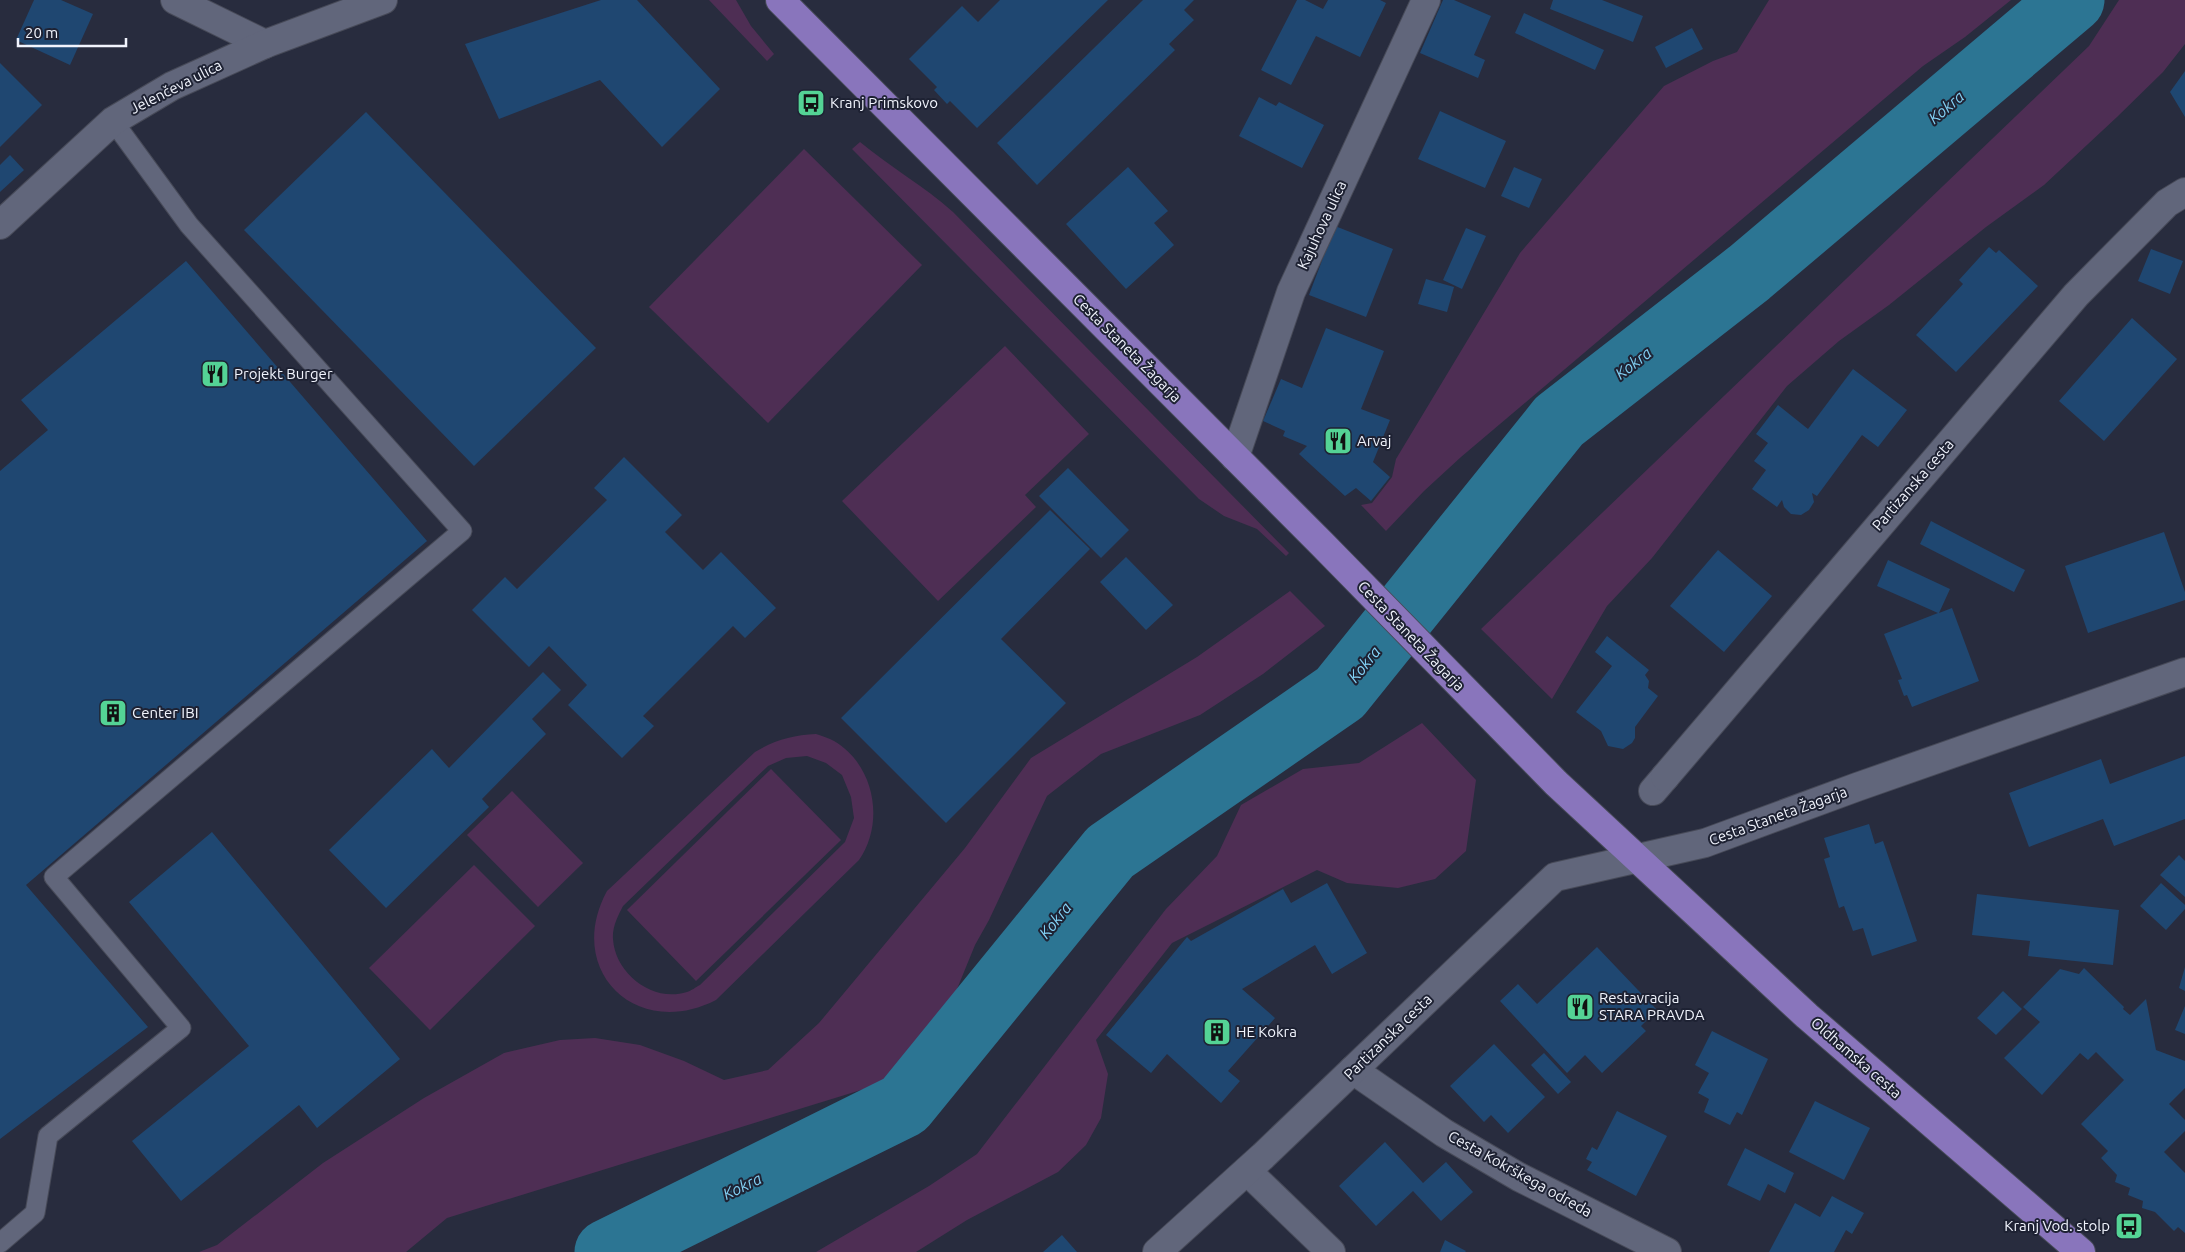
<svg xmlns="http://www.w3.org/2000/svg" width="2185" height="1252" viewBox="0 0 2185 1252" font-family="Ubuntu,sans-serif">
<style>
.green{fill:#4e2e54;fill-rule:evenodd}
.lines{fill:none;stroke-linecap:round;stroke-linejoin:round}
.river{stroke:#2c7593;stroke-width:65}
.building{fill:#1f4771}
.service-casing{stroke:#474a58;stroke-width:21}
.pedestrian-casing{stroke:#474a58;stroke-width:30}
.minor-casing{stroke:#474a58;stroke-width:30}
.primary-casing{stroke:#474a58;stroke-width:30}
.service{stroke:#61667b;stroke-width:19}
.pedestrian{stroke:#61667b;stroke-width:28}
.minor{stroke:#61667b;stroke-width:28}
.primary{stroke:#8975bc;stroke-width:28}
.labels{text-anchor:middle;stroke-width:4;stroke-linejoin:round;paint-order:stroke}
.street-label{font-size:15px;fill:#f1f4fd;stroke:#1e2233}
.poi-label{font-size:15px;fill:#f1f4fd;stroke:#1e2233;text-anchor:start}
.water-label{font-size:16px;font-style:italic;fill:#83d1f5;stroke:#1e2233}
</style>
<rect width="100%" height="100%" fill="#282c3e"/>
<g class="green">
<polygon points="709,0 736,0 751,26 774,54 767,61"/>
<polygon points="1769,0 2011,0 1965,37 1923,66 1461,457 1424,491 1386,531 1361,505 1372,503 1392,477 1396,459 1520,253 1664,86 1713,61 1737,52"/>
<polygon points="2119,0 2185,0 2185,44 2163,72 2117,117 2044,185 1986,227 1889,305 1839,341 1787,386 1652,558 1607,606 1552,699 1481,629 2089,46"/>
<path d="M 860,142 C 890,167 924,186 953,212 L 1289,553 L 1286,556 L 1257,529 L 1224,516 L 1199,499 L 852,149 Z"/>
<polygon points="804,149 922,265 768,423 649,307"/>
<polygon points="1005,346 1089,434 1025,495 1036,507 938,601 842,501"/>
<polygon points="1290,591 1325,626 1263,674 1200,715 1101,754 1047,796 989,920 975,945 957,989 930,1045 896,1074 874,1086 447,1218 406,1252 199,1252 217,1245 323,1163 424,1098 504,1053 560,1040 595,1038 640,1045 684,1061 724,1080 768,1070 819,1023 965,848 1031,758 1197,657"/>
<polygon points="1422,723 1476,780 1466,851 1435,879 1398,888 1347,883 1317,870 1172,943 1096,1040 1108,1074 1101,1118 1086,1145 1058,1172 967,1220 916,1252 816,1252 929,1186 977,1154 1166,909 1217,856 1241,805 1303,769 1359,763"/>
<path d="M 816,734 C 822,736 829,738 834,741 C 875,765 885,823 859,860 L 716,1000 C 636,1041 564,970 607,891 L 755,752 C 775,740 793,735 816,734 ZM 807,756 L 826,763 L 842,775 L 851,797 L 854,818 L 845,842 L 700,985 C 696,987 691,991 687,992 C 652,1003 615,973 613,939 C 612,927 618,916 623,906 L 768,766 L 786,758 Z"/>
<polygon points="771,769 841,840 696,981 627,910"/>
<polygon points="512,791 583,863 538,907 467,835"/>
<polygon points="474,865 535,926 430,1030 369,968"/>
</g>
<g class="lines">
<polyline class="river" points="607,1252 904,1105 1110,852 1340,693 1559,421 1749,273 2072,0"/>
</g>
<g class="building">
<polygon points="34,0 61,0 93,14 70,65 16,40"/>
<polygon points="601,0 637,0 720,89 662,147 600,80 499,119 465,44"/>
<polygon points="1000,0 1108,0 977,128 950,101 947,104 934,90 937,87 909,59 962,6 978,22"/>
<polygon points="1143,0 1194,0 1184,10 1194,20 1169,44 1175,50 1037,185 997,143"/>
<polygon points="1297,0 1305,0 1323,9 1328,0 1380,0 1386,3 1360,57 1316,36 1291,85 1261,70"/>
<polygon points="1443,0 1454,0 1491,16 1474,55 1485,60 1478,78 1420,53"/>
<polygon points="1553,0 1602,0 1643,16 1633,42 1550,9"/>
<polygon points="1524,13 1604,50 1595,70 1515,33"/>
<polygon points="1692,28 1703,49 1666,68 1655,47"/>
<polygon points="0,63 42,105 0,147"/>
<polygon points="2185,71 2185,117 2170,92"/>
<polygon points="1259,97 1276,106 1279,102 1324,125 1302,168 1239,136"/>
<polygon points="1440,111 1506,141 1485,188 1418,159"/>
<polygon points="366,112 596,348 474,466 244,230"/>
<polygon points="10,155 24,170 0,192 0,165"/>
<polygon points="1128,167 1168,211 1154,223 1174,245 1126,289 1066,224"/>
<polygon points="1514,167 1542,179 1529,208 1501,196"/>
<polygon points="1335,226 1393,249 1366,317 1309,295"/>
<polygon points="1466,228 1486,236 1462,289 1443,280"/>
<polygon points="1989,247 1996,253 1999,250 2038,286 1956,372 1916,335 1963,284 1959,280"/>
<polygon points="2151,249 2183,261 2170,294 2138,281"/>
<polygon points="186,261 427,541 26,885 148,1027 0,1139 0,471 48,430 21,400"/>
<polygon points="1426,279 1454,287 1447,312 1418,304"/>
<polygon points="2132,318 2177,359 2104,441 2059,401"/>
<polygon points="1326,328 1384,351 1361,409 1390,420 1373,462 1390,477 1371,501 1356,488 1345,496 1299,454 1307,446 1283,436 1285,431 1263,421 1281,379 1302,388"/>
<polygon points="1853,369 1907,410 1878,447 1862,435 1817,496 1812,493 1814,502 1809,510 1801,515 1791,514 1784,507 1782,500 1777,507 1752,489 1766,470 1754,461 1768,443 1756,434 1778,405 1808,429"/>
<polygon points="624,457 682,515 665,532 703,570 721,552 776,608 745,638 733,626 643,716 654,726 622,758 568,705 587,685 549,646 529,667 472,610 505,577 517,589 607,500 594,488"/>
<polygon points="1068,468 1129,530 1101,558 1039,496"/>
<polygon points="1050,510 1090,549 1001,639 1066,703 946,823 841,718"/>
<polygon points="1931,521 2025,570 2014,592 1920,544"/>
<polygon points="2164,532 2185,592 2185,600 2088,633 2065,566"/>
<polygon points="1718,550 1772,596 1724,652 1670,606"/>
<polygon points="1126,557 1173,605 1146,630 1100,582"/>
<polygon points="1888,560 1950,589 1939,613 1952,608 1979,681 1912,707 1907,695 1904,696 1898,680 1902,679 1884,634 1938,613 1877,586"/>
<polygon points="1607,636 1649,670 1645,675 1649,681 1648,688 1658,696 1635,727 1635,738 1632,743 1623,749 1608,746 1601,731 1576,712 1612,666 1595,652"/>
<polygon points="543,672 561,690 532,719 546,734 482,799 489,807 386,908 329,850 432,749 449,768"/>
<polygon points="2185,756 2185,819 2114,846 2103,819 2029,847 2009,793 2101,759 2110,784"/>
<polygon points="1869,824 1875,844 1883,841 1917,941 1872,956 1863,928 1853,931 1844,906 1839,908 1824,859 1830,857 1824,838"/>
<polygon points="212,832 400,1059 317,1128 299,1105 181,1201 132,1141 249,1046 129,902"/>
<polygon points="2179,855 2185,861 2185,897 2160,875"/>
<polygon points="1327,883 1367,953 1332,974 1315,945 1242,989 1275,1018 1228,1071 1240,1081 1221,1103 1167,1054 1151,1073 1106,1035 1187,937 1191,941 1283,889 1291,903"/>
<polygon points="2161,883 2185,905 2185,909 2166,930 2140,906"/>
<polygon points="1977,894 2119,910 2113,965 2028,956 2030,941 1972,935"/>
<polygon points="1597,947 1657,1010 1641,1026 1646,1031 1602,1073 1585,1055 1567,1073 1500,1001 1518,984 1537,1004"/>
<polygon points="2185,967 2185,991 2179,988"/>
<polygon points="2084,968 2124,1007 2123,1009 2130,1015 2146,999 2156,1050 2185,1061 2185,1088 2169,1104 2185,1120 2185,1131 2164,1152 2185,1173 2185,1233 2178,1227 2174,1231 2155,1212 2142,1208 2143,1201 2128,1195 2130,1188 2115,1182 2117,1175 2101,1158 2108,1151 2081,1124 2124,1080 2096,1052 2088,1060 2080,1053 2042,1095 2004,1058 2040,1022 2023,1007 2060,969 2079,974"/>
<polygon points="2003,991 2022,1009 1996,1035 1977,1018"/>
<polygon points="2185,1006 2185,1034 2175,1030"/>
<polygon points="1712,1031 1768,1059 1742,1115 1737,1112 1730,1125 1704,1112 1709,1099 1698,1093 1709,1073 1695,1065"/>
<polygon points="1494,1044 1545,1097 1508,1133 1491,1115 1484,1122 1450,1086"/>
<polygon points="1544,1053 1571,1082 1558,1094 1531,1065"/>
<polygon points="1815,1101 1870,1128 1844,1180 1789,1152"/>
<polygon points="1617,1111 1667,1136 1636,1196 1587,1170 1592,1162 1586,1159 1592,1147 1597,1150"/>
<polygon points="1385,1142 1423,1183 1446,1162 1473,1192 1441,1221 1413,1191 1376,1226 1339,1186"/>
<polygon points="1745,1148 1794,1173 1785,1193 1768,1184 1760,1201 1727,1185"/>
<polygon points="1832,1196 1864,1213 1852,1234 1846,1230 1834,1252 1769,1252 1795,1203 1820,1217"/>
<polygon points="1062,1235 1077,1252 1043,1252"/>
<polygon points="1445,1240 1466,1251 1465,1252 1440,1252"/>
</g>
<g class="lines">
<defs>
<polyline id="service" points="0,1243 35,1213 48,1136 181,1028 54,877 462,531 189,225 113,121"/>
<polyline id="pedestrian" points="1653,791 1665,777"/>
<g id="minor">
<polyline points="175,0 265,44"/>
<polyline points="0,225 113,121 172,86 265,44 383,0"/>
<polyline points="1235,457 1291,292 1426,0"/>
<polyline points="1665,777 2076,295 2167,203 2185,192"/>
<polyline points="1353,1070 1444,1133 1519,1177 1667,1252"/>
<polyline points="1247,1171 1331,1252"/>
<polyline points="1157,1252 1263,1156 1555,877 1705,843 1857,787 2185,672"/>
</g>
<polyline id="primary" points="780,0 1322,544 1556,783 1807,1016 2081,1252"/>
</defs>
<use href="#service" class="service-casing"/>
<use href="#pedestrian" class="pedestrian-casing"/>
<use href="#minor" class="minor-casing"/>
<use href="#primary" class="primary-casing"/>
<use href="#service" class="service"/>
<use href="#pedestrian" class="pedestrian"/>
<use href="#minor" class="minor"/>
<use href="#primary" class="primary"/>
</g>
<defs>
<symbol id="bus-square" viewBox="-11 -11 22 22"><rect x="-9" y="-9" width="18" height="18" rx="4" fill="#54d395" stroke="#1e2233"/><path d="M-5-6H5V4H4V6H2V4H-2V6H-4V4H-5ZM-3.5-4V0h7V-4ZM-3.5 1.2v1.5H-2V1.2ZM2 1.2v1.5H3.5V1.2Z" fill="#111"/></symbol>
<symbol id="restaurant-square" viewBox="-11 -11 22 22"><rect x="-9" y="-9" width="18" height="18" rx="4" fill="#54d395" stroke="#1e2233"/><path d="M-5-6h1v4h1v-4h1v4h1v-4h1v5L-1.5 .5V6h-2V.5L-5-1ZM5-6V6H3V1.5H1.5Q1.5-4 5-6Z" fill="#111"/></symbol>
<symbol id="building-square" viewBox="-11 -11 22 22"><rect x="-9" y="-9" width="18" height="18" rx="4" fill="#54d395" stroke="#1e2233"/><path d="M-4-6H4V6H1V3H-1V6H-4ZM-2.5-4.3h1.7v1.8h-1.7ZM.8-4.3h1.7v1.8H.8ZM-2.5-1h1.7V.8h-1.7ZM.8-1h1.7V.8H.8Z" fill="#111"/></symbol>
</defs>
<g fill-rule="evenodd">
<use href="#bus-square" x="795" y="87" width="32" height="32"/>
<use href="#restaurant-square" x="199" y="358" width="32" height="32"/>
<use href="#restaurant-square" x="1322" y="425" width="32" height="32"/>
<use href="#building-square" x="97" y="697" width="32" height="32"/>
<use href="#restaurant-square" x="1564" y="991" width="32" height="32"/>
<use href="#building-square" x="1201" y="1016" width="32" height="32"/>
<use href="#bus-square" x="2113" y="1210" width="32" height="32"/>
</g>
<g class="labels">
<g class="street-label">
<text transform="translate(176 87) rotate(-27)" y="5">Jelenčeva ulica</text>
<text transform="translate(1322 225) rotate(-65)" y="5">Kajuhova ulica</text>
<text transform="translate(1127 348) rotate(45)" y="5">Cesta Staneta Žagarja</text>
<text transform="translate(1913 485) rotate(-49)" y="5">Partizanska cesta</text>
<text transform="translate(1411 636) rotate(46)" y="5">Cesta Staneta Žagarja</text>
<text transform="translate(1778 816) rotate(-20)" y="5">Cesta Staneta Žagarja</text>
<text transform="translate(1388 1037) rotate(-44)" y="5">Partizanska cesta</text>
<text transform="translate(1856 1058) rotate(41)" y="5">Oldhamska cesta</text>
<text transform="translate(1520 1174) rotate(29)" y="5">Cesta Kokrškega odreda</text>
</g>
<g class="poi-label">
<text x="830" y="108">Kranj Primskovo</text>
<text x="234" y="379">Projekt Burger</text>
<text x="1357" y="446">Arvaj</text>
<text x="132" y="718">Center IBI</text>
<text x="1599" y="1003">Restavracija<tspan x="1599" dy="17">STARA PRAVDA</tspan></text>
<text x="1236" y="1037">HE Kokra</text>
<text x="2110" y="1231" text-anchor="end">Kranj Vod. stolp</text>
</g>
<g class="water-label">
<text transform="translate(1946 107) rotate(-40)" y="6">Kokra</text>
<text transform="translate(1633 363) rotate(-38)" y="6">Kokra</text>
<text transform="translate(1364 664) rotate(-51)" y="6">Kokra</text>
<text transform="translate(1055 920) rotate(-51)" y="6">Kokra</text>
<text transform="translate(742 1186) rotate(-26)" y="6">Kokra</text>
</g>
</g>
<path d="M18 38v8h108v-8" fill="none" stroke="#f1f4fd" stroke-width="2.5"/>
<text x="25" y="38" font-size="15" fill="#f1f4fd" stroke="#1e2233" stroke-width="4" paint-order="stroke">20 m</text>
</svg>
